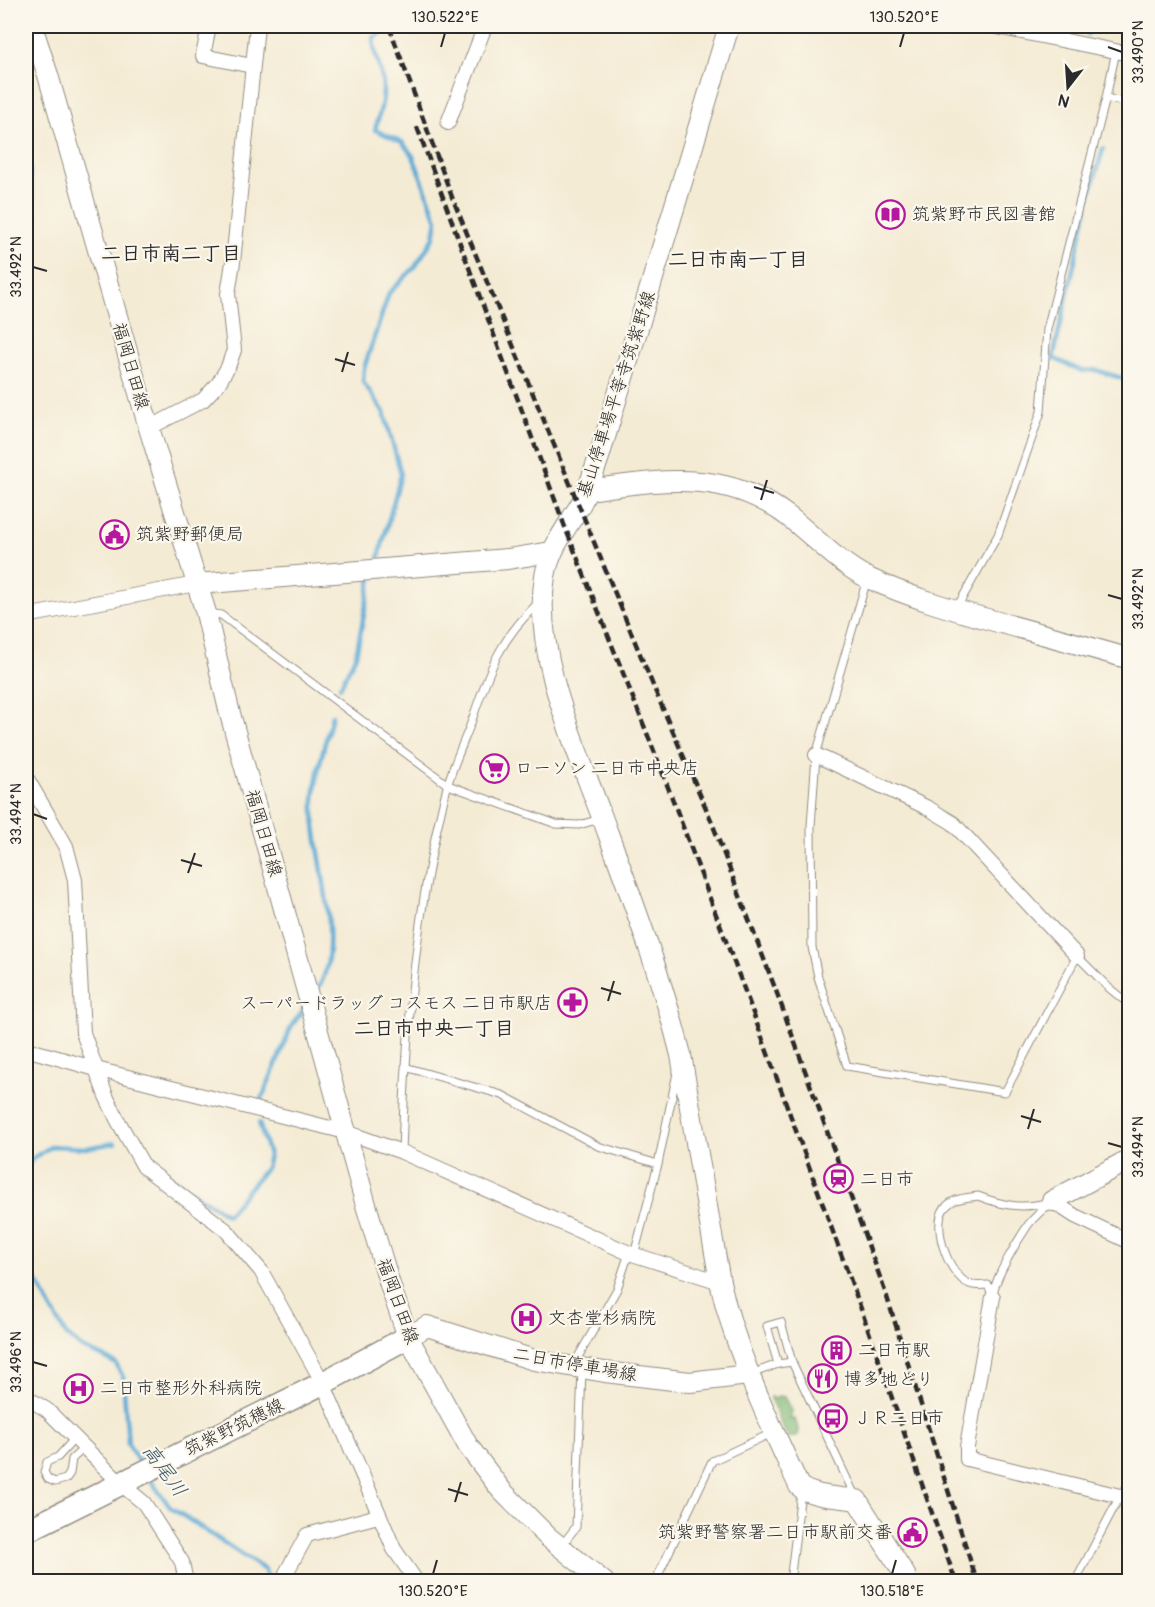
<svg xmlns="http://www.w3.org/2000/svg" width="1155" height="1607" viewBox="0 0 1155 1607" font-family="Pangolin,'Klee One',sans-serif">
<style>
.forest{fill:#83bc79;stroke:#577452;stroke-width:1.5}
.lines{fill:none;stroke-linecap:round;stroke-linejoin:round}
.stream{stroke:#5baad5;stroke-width:4.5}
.lane-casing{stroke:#908b80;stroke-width:9}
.street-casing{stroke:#908b80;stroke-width:16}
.secondary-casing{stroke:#908b80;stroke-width:22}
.primary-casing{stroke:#908b80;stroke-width:25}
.lane{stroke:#fff;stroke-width:7}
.street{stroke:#fff;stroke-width:14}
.secondary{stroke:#fff;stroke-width:20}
.primary{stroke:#fff;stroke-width:22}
.rail{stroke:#2b2b2b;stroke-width:4.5;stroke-dasharray:9 4.5;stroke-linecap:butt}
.ticks{fill:none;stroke:#2b2b2b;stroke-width:2}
.labels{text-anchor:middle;stroke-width:4.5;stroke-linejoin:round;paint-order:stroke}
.poi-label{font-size:18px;fill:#2b2b2b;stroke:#fbf7ec;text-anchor:start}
.street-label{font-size:18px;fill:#2b2b2b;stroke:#fbf7ec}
.neighbourhood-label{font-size:20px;font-weight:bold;fill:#2b2b2b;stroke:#fbf7ec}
.water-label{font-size:20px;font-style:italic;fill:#3c5766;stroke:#fbf7ec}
.neatline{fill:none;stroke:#2b2b2b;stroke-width:2}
.ticks-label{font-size:15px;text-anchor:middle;fill:#2b2b2b}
</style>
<rect width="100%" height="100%" fill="#fbf7ec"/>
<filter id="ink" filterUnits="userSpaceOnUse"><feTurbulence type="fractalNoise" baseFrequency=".0167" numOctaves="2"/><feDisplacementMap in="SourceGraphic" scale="12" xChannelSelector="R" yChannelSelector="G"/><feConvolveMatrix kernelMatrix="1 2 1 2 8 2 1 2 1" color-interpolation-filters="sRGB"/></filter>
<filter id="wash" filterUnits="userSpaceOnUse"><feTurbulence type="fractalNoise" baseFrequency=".008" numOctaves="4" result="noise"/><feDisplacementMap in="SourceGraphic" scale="24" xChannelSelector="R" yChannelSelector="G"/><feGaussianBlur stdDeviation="1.35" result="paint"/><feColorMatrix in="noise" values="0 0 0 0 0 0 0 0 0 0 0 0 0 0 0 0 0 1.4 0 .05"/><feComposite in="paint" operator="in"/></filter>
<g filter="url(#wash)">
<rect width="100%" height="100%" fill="#f4ebd4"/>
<polygon class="forest" points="779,1396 784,1397 792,1411 790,1419 795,1419 798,1429 797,1437 789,1437 783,1429 770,1397 776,1399"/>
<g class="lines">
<g class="stream">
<polyline points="1087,34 1090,26"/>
<polyline points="26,137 35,228 26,236"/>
<polyline points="1103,149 1090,194 1053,358 1082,371 1096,370 1130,381"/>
<polyline points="26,317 29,323 26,329"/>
<polyline points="26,387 26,408"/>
<path d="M 379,557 L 401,474 L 384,412 L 363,382 L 364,368 L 389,293 L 415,267 L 434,237 L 437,220 L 413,156 L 402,142 L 375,130 C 379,115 384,102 383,86 C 382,70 374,56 373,38 L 380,34"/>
<polyline points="340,687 356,655 371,579"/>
<path d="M 317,990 C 345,949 317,863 314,815 C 312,781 325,747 332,715"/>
<polyline points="261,1101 292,1025 303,1011"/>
<path d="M 141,1144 C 161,1176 196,1194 227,1215 L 266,1168 L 269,1155 L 259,1123"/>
<polyline points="26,1167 33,1158 52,1146 86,1148 115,1143"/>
<polyline points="26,1262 66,1335 82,1348 104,1357 116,1364 123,1377 128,1444 141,1466"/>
<polyline points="149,1478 170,1507 265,1570 268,1582"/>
</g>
</g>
</g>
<g filter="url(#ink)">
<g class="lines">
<defs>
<g id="lane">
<polyline points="888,26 906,30 923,26"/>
<polyline points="1106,98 1130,104"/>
<polyline points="867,579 816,755 811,826 812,947 818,977 847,1066 1005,1092 1077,956 1109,988 1130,1005"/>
<polyline points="956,609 998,535 1041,412 1047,329 1106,98 1116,51"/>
<polyline points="208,613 221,615 448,785 556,824 579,825 600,819"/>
<polyline points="405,1067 502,1095 598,1146 658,1164"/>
<path d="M 402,1152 C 406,1029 416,906 447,787 C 453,765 463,744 471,723 C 489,671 498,641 539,602"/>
<path d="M 978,1196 C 1004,1206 1025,1210 1052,1201 C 1044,1209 1035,1216 1028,1225 C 1018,1240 993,1280 993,1297 L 988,1285 C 983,1285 978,1286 973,1285 C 950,1281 931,1227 944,1209 C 953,1197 966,1198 978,1196 Z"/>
<polyline points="634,1255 658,1164 677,1073"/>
<polyline points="574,1364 617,1289 629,1253"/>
<polyline points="778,1364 767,1326 781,1322 792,1362 856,1498"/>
<polyline points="751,1374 778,1364 792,1362"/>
<polyline points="75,1438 58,1457 47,1462 44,1472 48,1479 55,1482 66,1479 70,1473 72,1459 84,1448"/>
<polyline points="561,1546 576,1527 582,1370"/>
<polyline points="655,1582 712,1461 774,1432"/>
<polyline points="790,1582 801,1492"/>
<polyline points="1075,1582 1120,1496 1130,1483"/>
</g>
<g id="street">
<polyline points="209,26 203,56 252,66"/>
<polyline points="992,26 1130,54"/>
<polyline points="448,123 485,26"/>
<polyline points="149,428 203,400 218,384 228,367 234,350 228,294 233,262 257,26"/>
<polyline points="26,616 196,584"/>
<polyline points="816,755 928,808 953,823 1077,956"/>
<polyline points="26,777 66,846 75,880 83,1033 106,1096 117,1119 144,1167 226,1230 261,1271 323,1383 394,1549 417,1582"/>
<polyline points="26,1049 96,1069 346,1132 402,1152 629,1253 720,1282"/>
<polyline points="1052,1201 1075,1216 1130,1242"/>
<polyline points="993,1297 967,1447 967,1459 1120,1496"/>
<polyline points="26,1397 47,1410 121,1484 144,1503 182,1562 186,1582"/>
<polyline points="284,1582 286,1573 307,1535 378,1516"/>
</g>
<g id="secondary">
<polyline points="32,26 48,75 149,428 206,613 229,710 366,1205 391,1288 408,1337 468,1446 502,1491 548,1537 604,1582"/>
<path d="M 729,26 L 599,457 C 593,474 588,492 579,507 C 565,530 550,549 545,576 C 532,652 576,747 602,817 C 631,896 661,975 681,1055 L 720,1282 C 736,1354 768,1419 799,1486 C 812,1497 840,1497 857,1500 L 905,1575 L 902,1582"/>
<path d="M 588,490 C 661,480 726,468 789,517 C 815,537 838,563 868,578 C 909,597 954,610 998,622 C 1042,634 1086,646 1130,659"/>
<polyline points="196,584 508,559 551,552"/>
<polyline points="1052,1201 1130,1159"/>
<polyline points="408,1337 427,1326 534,1360 605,1372 690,1382 748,1375"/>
</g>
<polyline id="primary" points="26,1531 323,1383 408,1337"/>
</defs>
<use href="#lane" class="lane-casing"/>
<use href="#street" class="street-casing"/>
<use href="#secondary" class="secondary-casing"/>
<use href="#primary" class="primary-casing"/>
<use href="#lane" class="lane"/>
<use href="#street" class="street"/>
<use href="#secondary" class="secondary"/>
<use href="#primary" class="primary"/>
<g class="rail">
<polyline points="389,26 452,197 654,688 711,820 778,996 886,1294 977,1582"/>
<polyline points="417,127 565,527 660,766 749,1002 860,1306 956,1582"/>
<polyline points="26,1561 34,1582"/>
</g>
</g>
</g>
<path class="ticks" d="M 441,47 L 445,33M 900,47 L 904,33M 1108,47 L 1122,52M 33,267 L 47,271M 335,359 L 355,365M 342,372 L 348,352M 754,487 L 774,493M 761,500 L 767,480M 1108,595 L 1122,599M 33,814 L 47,819M 181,860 L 202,866M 188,873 L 195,853M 601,988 L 621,994M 608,1001 L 614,981M 1021,1116 L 1041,1122M 1028,1129 L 1034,1109M 1108,1143 L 1122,1147M 33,1362 L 47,1366M 448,1489 L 468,1495M 455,1502 L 461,1482M 433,1574 L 437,1560M 892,1574 L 896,1560"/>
<defs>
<symbol id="library-ring" viewBox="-11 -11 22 22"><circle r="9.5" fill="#fbf7ec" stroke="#b5179e" stroke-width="1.5"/><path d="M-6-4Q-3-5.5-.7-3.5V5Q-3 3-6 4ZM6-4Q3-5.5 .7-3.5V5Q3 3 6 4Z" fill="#b5179e"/></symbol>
<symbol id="civic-ring" viewBox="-11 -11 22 22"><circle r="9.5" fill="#fbf7ec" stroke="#b5179e" stroke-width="1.5"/><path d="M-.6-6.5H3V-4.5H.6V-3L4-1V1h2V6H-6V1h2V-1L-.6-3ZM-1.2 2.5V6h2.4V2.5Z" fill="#b5179e"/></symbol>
<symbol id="supermarket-ring" viewBox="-11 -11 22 22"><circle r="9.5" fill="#fbf7ec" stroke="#b5179e" stroke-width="1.5"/><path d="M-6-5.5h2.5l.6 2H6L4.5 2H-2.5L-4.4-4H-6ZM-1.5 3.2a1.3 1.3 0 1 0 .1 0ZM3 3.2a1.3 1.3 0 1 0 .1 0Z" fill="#b5179e"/></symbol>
<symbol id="pharmacy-ring" viewBox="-11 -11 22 22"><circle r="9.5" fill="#fbf7ec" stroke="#b5179e" stroke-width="1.5"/><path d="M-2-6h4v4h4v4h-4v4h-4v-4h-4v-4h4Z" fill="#b5179e"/></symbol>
<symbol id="station-ring" viewBox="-11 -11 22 22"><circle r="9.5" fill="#fbf7ec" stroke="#b5179e" stroke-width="1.5"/><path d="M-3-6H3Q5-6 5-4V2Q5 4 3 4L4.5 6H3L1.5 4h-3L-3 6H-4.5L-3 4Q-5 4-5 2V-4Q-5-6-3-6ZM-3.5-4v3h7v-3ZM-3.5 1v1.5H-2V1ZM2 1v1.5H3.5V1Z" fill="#b5179e"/></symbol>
<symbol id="hospital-ring" viewBox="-11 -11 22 22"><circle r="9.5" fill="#fbf7ec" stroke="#b5179e" stroke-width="1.5"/><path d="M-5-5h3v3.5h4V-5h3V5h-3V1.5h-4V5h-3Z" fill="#b5179e"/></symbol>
<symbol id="building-ring" viewBox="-11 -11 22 22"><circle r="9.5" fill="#fbf7ec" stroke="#b5179e" stroke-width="1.5"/><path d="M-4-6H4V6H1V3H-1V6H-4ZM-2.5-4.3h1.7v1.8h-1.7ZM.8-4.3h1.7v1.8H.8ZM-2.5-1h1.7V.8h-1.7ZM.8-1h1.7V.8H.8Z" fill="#b5179e"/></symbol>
<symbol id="restaurant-ring" viewBox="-11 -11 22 22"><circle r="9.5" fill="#fbf7ec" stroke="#b5179e" stroke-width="1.5"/><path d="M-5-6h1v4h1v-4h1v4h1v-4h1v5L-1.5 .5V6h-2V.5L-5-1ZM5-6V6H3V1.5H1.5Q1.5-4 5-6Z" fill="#b5179e"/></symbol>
<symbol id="bus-ring" viewBox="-11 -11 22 22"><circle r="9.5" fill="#fbf7ec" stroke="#b5179e" stroke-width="1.5"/><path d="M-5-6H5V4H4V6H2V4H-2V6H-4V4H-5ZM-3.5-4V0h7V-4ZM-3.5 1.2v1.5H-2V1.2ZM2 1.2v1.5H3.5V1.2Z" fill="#b5179e"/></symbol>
</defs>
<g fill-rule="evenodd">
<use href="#library-ring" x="874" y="198" width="33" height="33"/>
<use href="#civic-ring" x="98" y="518" width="33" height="33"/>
<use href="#supermarket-ring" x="478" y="752" width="33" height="33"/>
<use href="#pharmacy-ring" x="556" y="986" width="33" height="33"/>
<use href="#station-ring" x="822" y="1162" width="33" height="33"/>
<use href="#hospital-ring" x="510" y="1302" width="33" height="33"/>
<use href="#building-ring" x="820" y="1334" width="33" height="33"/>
<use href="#restaurant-ring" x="806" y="1362" width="33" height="33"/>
<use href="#hospital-ring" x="62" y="1372" width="33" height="33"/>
<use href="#bus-ring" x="816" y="1402" width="33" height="33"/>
<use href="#civic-ring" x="896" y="1516" width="33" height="33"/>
</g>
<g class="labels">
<g class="poi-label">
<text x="912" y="220">筑紫野市民図書館</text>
<text x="136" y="540">筑紫野郵便局</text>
<text x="515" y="774">ローソン 二日市中央店</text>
<text x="552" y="1009" text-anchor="end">スーパードラッグ コスモス 二日市駅店</text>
<text x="860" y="1185">二日市</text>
<text x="548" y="1324">文杏堂杉病院</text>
<text x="858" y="1356">二日市駅</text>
<text x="844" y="1385">博多地どり</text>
<text x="100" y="1394">二日市整形外科病院</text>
<text x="854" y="1424">ＪＲ二日市</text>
<text x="892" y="1538" text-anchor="end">筑紫野警察署二日市駅前交番</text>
</g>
<g class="street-label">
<text transform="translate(131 366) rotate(74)" y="6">福岡日田線</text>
<text transform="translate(616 394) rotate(-72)" y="6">基山停車場平等寺筑紫野線</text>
<text transform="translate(264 833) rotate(74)" y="6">福岡日田線</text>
<text transform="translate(398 1301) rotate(70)" y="6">福岡日田線</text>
<text transform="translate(575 1364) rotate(10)" y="6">二日市停車場線</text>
<text transform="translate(234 1427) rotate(-26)" y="6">筑紫野筑穂線</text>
</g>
<g class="neighbourhood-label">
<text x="171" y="260">二日市南二丁目</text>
<text x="738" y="266">二日市南一丁目</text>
<text x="434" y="1035">二日市中央一丁目</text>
</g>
<g class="water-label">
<text transform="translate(165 1470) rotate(54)" y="7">高尾川</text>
</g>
</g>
<rect width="1155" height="1607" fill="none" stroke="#fbf7ec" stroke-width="66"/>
<g transform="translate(1068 87) rotate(197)" stroke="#fbf7ec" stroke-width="4.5" paint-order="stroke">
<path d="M0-4.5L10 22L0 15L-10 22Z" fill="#2b2b2b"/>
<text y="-9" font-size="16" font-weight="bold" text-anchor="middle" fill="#2b2b2b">N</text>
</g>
<rect x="33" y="33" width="1089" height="1541" class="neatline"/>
<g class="ticks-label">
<text x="445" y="22">130.522°E</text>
<text x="904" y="22">130.520°E</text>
<text transform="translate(1138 52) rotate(-90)" y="5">33.490°N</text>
<text transform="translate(16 267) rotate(-90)" y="5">33.492°N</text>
<text transform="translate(1138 599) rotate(-90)" y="5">33.492°N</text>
<text transform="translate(16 814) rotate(-90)" y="5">33.494°N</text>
<text transform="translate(1138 1147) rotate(-90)" y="5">33.494°N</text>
<text transform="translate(16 1362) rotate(-90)" y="5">33.496°N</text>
<text x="433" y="1596">130.520°E</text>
<text x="892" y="1596">130.518°E</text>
</g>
</svg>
